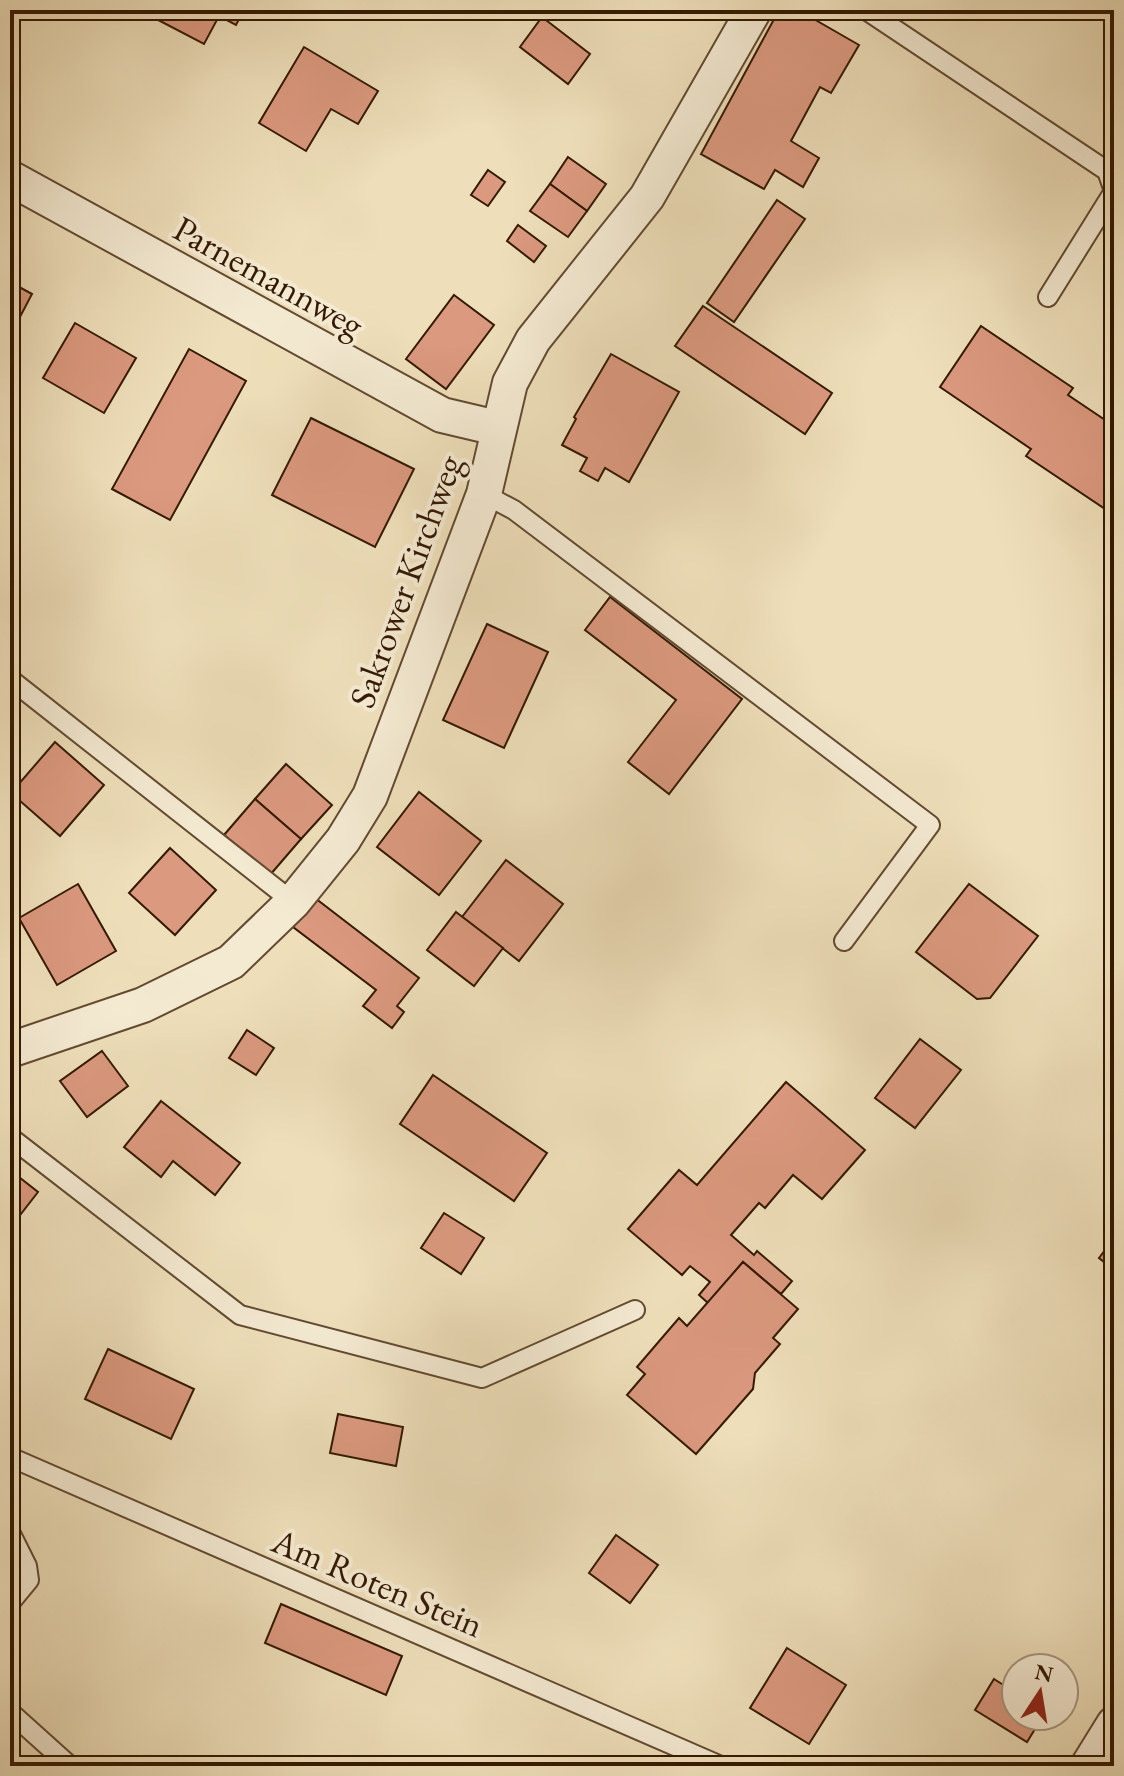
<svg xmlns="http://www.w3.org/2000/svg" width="1124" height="1776" viewBox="0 0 1124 1776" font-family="'EB Garamond',serif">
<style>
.building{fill:#db997f;stroke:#341902;stroke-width:2}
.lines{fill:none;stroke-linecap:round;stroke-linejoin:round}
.service-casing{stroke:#624a30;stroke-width:22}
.minor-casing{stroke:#624a30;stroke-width:38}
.service{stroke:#f4ead2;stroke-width:18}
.minor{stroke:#f4ead2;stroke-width:34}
.labels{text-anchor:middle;stroke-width:8;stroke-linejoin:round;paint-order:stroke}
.street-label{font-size:36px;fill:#341902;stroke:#f4ead2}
</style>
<rect width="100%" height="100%" fill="#eedfba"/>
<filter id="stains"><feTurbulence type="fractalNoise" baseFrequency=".0025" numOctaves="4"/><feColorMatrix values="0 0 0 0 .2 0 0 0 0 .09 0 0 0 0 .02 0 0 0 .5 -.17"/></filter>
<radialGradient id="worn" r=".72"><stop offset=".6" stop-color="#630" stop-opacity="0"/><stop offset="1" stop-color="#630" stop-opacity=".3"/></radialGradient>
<g class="building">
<polygon points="139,10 244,10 236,25 219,16 204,44"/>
<polygon points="779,10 798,10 859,45 831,93 820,87 791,141 819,158 803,187 775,170 764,189 701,154"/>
<polygon points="542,17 590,54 568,84 520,47"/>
<polygon points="304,47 378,91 358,124 331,109 306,151 259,123"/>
<polygon points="568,157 606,184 587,211 550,184"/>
<polygon points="488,170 505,182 488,206 471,195"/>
<polygon points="550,184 587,211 568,237 530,211"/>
<polygon points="777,200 805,219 734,322 707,303"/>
<polygon points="518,225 546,246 534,262 507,241"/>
<polygon points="10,282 32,294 10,336"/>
<polygon points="454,295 494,325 446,389 406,359"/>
<polygon points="703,306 832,393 805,434 675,346"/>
<polygon points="75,323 136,358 104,413 43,378"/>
<polygon points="981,326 1073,388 1068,395 1114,426 1114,515 1026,456 1031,449 940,387"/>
<polygon points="189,349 246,381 170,520 112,489"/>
<polygon points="611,354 679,392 629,482 605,468 598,481 580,471 587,458 562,445 576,419 574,417"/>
<polygon points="311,418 414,469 375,547 272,495"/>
<polygon points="610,597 742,699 669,794 628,762 676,700 585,630"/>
<polygon points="487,624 548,652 504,748 443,720"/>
<polygon points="55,742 104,785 60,836 11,793"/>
<polygon points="286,764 332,805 301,839 255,799"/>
<polygon points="419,792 481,841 439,895 377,847"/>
<polygon points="255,799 301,839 270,875 224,835"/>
<polygon points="170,848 216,890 175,935 129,893"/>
<polygon points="506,860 563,904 519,961 462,917"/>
<polygon points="78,884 116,951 57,985 19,918"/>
<polygon points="969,884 1038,936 990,998 977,999 916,952"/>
<polygon points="315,898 419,978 397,1006 404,1012 392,1028 363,1006 376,990 293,927"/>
<polygon points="456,912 503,948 474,986 427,950"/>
<polygon points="247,1030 274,1048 256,1075 229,1058"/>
<polygon points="920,1039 961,1070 915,1128 875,1098"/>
<polygon points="102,1051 128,1086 87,1117 60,1081"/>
<polygon points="433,1075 547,1153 514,1201 400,1124"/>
<polygon points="786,1082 865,1150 822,1199 793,1175 765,1208 759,1203 731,1235 754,1255 757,1251 792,1281 781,1294 743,1262 708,1303 699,1295 710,1282 690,1266 682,1275 628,1229 679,1170 697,1185"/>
<polygon points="161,1101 240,1163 215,1195 173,1161 161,1177 124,1147"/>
<polygon points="10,1170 38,1192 10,1228"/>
<polygon points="444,1213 484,1238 461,1274 421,1248"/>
<polygon points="1114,1238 1114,1270 1099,1258"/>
<polygon points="743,1262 798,1309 773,1338 780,1344 755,1373 753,1389 696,1454 627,1395 645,1374 637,1367 679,1318 687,1326"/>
<polygon points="108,1349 194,1389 171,1439 85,1399"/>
<polygon points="338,1414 403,1427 396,1466 330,1453"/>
<polygon points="616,1535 658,1565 630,1603 589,1573"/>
<polygon points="281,1604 402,1656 386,1695 265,1643"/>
<polygon points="787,1648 846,1685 809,1744 750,1708"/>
<polygon points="994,1679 1016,1693 1016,1716 1043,1716 1027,1742 975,1710"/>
</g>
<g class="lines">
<defs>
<g id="service">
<polyline points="866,10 1107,171 1114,191 1048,297"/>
<polyline points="484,494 514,510 930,825 844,941"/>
<polyline points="10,679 293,902"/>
<polyline points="10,1137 240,1315 482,1378 635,1310"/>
<polyline points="10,1457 721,1766"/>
<polyline points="10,1532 27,1566 29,1580 10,1603"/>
<polyline points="10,1712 70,1766"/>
</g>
<g id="minor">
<polyline points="10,178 442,415 497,428"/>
<polyline points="10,1050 143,1005 231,962 293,902 343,840 370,796 484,494 510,383 533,340 647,197 754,10"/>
<polyline points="1088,1766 1114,1724"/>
</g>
</defs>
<use href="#service" class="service-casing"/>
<use href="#minor" class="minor-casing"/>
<use href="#service" class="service"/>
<use href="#minor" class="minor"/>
</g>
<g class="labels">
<g class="street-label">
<text transform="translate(269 276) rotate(29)" y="13">Parnemannweg</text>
<text transform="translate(405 581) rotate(-70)" y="13">Sakrower Kirchweg</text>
<text transform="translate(378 1582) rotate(23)" y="13">Am Roten Stein</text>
</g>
</g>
<rect width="1124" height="1776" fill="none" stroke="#eedfba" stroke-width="40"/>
<rect x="12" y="12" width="1100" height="1752" fill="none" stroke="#341902" stroke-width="4"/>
<rect x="20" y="20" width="1084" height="1736" fill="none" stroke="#341902" stroke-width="2"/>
<g transform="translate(1040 1692) rotate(12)"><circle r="38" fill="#f4ead2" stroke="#a7967f" stroke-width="2"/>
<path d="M0-6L14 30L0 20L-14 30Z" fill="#8f2418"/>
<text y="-12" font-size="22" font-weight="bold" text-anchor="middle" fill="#341902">N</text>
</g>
<rect width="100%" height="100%" filter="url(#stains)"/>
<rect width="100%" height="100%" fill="url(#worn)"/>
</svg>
